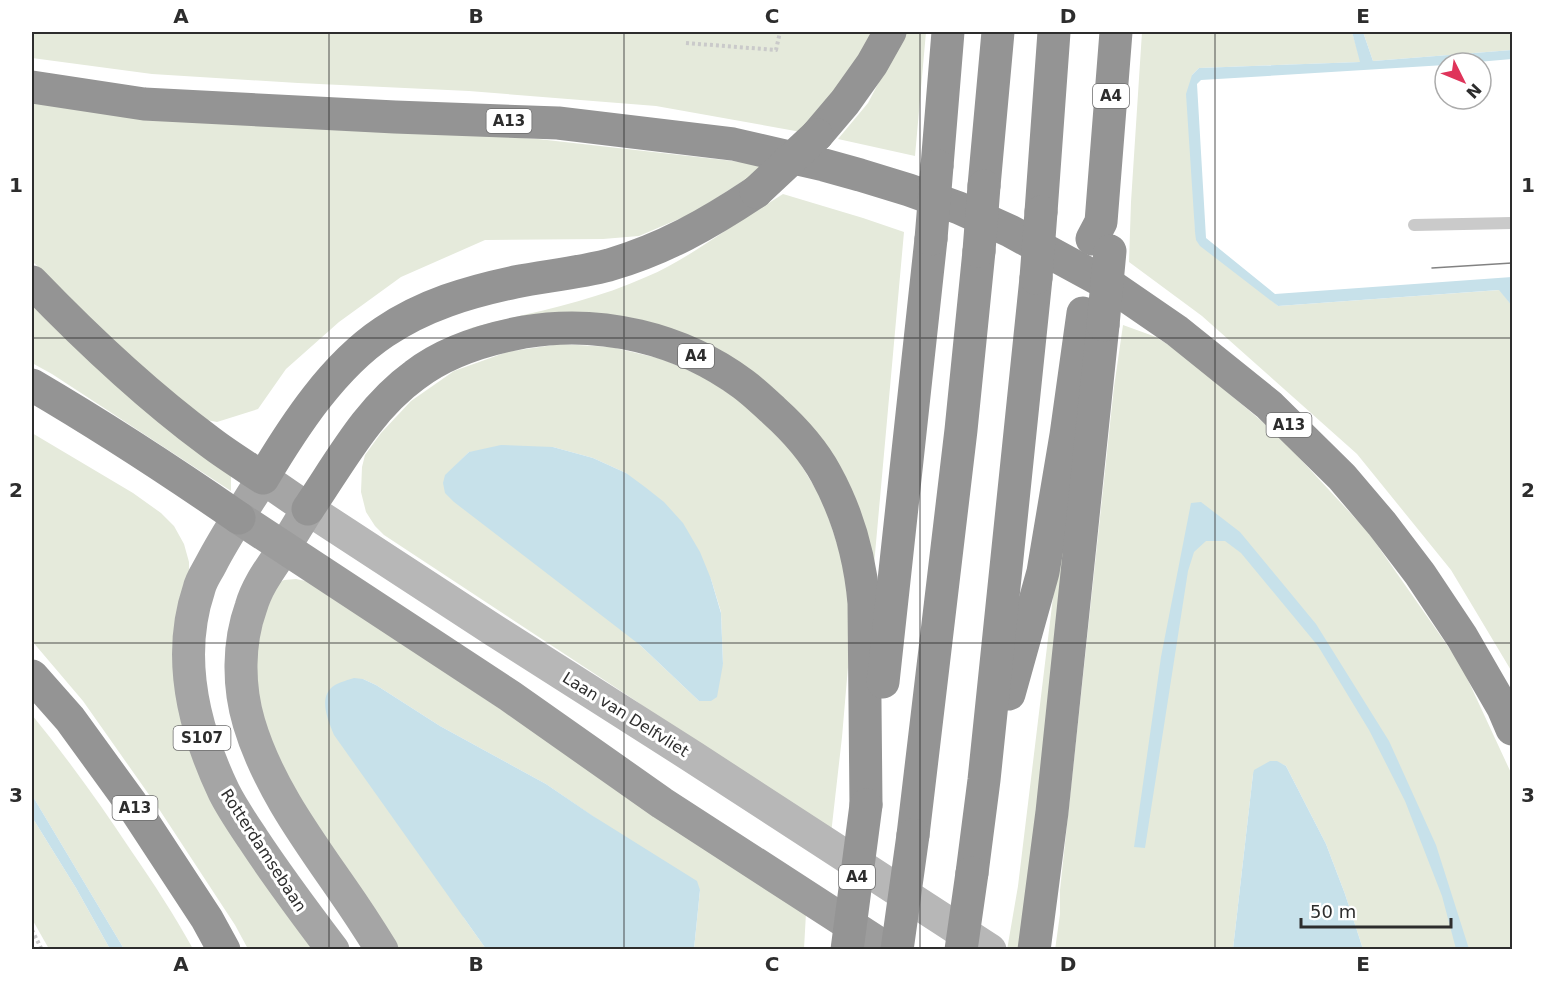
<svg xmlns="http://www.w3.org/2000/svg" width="1544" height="981" viewBox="0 0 1544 981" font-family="'DejaVu Sans',sans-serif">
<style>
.green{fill:#e5eadb;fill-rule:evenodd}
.water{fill:#c7e1ea}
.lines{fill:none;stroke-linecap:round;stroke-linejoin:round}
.path{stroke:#cacaca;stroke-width:4;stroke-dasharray:3 3;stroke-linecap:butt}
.service{stroke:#cacaca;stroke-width:12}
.secondary{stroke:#b7b7b7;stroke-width:33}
.primary{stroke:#a5a5a5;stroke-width:33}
.trunk{stroke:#9c9c9c;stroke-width:33}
.motorway{stroke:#949494;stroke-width:33}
.tram{stroke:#828282;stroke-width:1.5}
.motorway-bridge{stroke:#949494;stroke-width:33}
.grid{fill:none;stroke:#2d2d2d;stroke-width:1.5;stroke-opacity:0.55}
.labels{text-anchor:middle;stroke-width:6;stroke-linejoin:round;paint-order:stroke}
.shield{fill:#fff;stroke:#6c6c6c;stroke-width:1.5}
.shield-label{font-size:15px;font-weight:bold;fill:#2d2d2d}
.street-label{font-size:16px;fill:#2d2d2d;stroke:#fff}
.neatline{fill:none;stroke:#2d2d2d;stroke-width:2}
.grid-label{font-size:20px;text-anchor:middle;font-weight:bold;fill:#2d2d2d}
</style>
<rect width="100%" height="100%" fill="#fff"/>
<g class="green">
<polygon points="32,32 874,32 835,93 801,132 656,106 469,91 298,83 152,74 32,58"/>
<polygon points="905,32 926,32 915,156 838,139 868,103"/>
<polygon points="1142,32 1352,32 1361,62 1199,68 1192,75 1195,232 1278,306 1500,290 1512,306 1512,672 1451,570 1357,454 1202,316 1129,262 1131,202"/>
<polygon points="1363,32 1512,32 1512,50 1373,61"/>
<polygon points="32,101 195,119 538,139 768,165 693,213 639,236 603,239 485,240 401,277 339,322 286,369 258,409 217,422 190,417 32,261"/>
<path d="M 783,194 L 863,218 L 904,232 L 873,576 L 746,369 L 534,320 L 467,329 C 527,313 589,303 646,277 C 675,265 699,248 725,231 C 744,218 763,207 783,194 Z"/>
<polygon points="32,302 231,471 231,491 52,374 32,363"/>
<path d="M 1123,325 L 1156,337 L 1184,355 L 1278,435 L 1368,532 L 1461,665 L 1512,775 L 1512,949 L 1363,949 L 1345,894 L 1326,844 L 1286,766 C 1270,757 1266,764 1253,774 L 1233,949 L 1055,950 L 1060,914 L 1060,890 L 1114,387 Z"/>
<path d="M 560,344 L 611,347 L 662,359 L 706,378 L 751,409 L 795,455 L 823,501 L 848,577 L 851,632 L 842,737 L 831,834 L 705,753 L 636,701 L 384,535 L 375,526 L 366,512 L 361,492 L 362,467 L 365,455 L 381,433 L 411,401 L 454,371 L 507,352 ZM 553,447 L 593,458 L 626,473 L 711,579 L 721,612 L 723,664 L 699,701 L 640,645 L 457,464 L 469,452 Z"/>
<polygon points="1078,391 1060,661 1019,949 1007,950 1018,886"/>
<polygon points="32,433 133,493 161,513 174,526 184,544 189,562 189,578 176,668 320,949 248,949 235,925 157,806 83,701 32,641"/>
<polygon points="296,579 310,582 806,913 804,949 694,949 700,890 546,784 440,726 376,685 363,679 464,918 486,949 394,949 294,809 249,676 272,587 284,580"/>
<path d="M 32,715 C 68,759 101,805 132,852 C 154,884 175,916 193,949 L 124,949 L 32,795 Z"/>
<polygon points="32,817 76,888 110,949 49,949 32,919"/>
</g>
<g class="water">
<polygon points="1352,32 1363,32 1373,61 1512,50 1512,59 1466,63 1445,63 1445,65 1201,80 1197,84 1206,238 1275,294 1512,277 1512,286 1510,287 1512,291 1512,306 1499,290 1278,306 1200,246 1196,240 1195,232 1186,94 1192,75 1199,68 1360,62"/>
<polygon points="501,445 553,447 593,458 626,473 645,487 664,502 683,523 700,552 711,579 721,613 723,664 717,697 711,701 699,701 640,645 454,502 445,493 443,483 445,475 469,452"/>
<polygon points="1201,502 1240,532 1316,624 1389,741 1436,845 1469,949 1456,949 1442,896 1405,801 1369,730 1318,646 1241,553 1225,541 1206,541 1194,552 1188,571 1145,848 1134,847 1161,657 1191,503"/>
<path d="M 354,678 L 363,679 L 376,685 L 440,726 L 546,784 L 593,816 L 697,881 L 700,890 L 694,949 L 486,949 L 334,735 C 328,720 317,696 335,685 C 340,682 348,680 354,678 Z"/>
<polygon points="1270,761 1277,761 1286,766 1326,844 1345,894 1363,949 1233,949 1253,774 1254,770"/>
<polygon points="32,795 124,949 110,949 76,888 32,817"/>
</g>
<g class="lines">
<g class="path">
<polyline points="686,43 776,50 780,32"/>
<polyline points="32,930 42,950"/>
</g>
<polyline class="service" points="1414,225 1512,223"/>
<polyline class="secondary" points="308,509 495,631 693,757 990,950"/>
<path class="primary" d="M 333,950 C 305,913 278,877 253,839 C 243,824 232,808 224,792 C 194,729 176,657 199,589 C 201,580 207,572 211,564 C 226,535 245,507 263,478 L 308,509 C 299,523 291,537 282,551 C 270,569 257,586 251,607 C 238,643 238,686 249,723 C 267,784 306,837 342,889 C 356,909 369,929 382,950"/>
<polyline class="trunk" points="239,518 510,696 662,803 889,950"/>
<g class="motorway">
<polyline points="32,87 144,104 395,117 558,123 733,144 824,165 860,175 909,190 959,208 1010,231 1113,287 1177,331 1269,405 1342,477 1382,524 1420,574 1462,637 1503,708 1512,729"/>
<polyline points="817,135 845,102 872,64 890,32"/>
<polyline points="937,166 948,32"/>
<polyline points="984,186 998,32"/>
<polyline points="1041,212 1054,32"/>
<polyline points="1092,239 1101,222 1116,32"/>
<path d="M 32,282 C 87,339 145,394 210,442 C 227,455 245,466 263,478 C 294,426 333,366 384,332 C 424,305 468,292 515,282 C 546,276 578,273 609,265 C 664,249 708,224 756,192"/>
<path d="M 32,385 C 102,426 171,471 239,518"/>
<path d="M 308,509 C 340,462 368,409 415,375 C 446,351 486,339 524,332 C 600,319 681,338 743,384 C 754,392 764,402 774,411 C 794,429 813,450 826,474 C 848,514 860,557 864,603 L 866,805"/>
<polyline points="32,676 70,719 131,803 207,919 224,950"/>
<polyline points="883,682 931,239"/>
<polyline points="1009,694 1043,572 1066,435 1083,313"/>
<polyline points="913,835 961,430 979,251"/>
<polyline points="972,873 984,780 1036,278"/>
<polyline points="1034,950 1052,812 1103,325"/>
</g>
<polyline class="tram" points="1432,268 1512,263"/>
<g class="motorway-bridge">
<polyline points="756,192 817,135"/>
<polyline points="931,239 937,166"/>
<polyline points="979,251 984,186"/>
<polyline points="1036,278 1041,212"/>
<polyline points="1103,325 1110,251"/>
<polyline points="847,950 866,805"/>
<polyline points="897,950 913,835"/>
<polyline points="961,950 972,873"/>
</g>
</g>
<path class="grid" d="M 329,32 L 329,950M 624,32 L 624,950M 920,32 L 920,950M 1215,32 L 1215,950M 32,338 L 1512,338M 32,643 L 1512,643"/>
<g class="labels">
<g class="shield">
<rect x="1093" y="84" width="36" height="24" rx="4.5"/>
<rect x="486.5" y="109" width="45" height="24" rx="4.5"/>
<rect x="678" y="344" width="36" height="24" rx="4.5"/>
<rect x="1266.5" y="413" width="45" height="24" rx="4.5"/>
<rect x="173.5" y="726" width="57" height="24" rx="4.5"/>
<rect x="112.5" y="796" width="45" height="24" rx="4.5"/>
<rect x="839" y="865" width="36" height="24" rx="4.5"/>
</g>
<g class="shield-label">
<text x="1111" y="101">A4</text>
<text x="509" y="126">A13</text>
<text x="696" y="361">A4</text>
<text x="1289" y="430">A13</text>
<text x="202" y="743">S107</text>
<text x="135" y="813">A13</text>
<text x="857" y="882">A4</text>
</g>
<g class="street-label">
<text transform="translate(626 714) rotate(32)" y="6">Laan van Delfvliet</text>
<text transform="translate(264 850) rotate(57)" y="6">Rotterdamsebaan</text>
</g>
</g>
<rect width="1544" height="981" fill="none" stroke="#ffffff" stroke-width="66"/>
<g transform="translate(1463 81) rotate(133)"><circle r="28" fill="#ffffff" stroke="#ababab" stroke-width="1.5"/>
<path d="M0-4.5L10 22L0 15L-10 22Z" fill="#df345a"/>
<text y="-9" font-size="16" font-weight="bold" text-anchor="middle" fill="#2d2d2d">N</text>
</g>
<path d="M1301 918v9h150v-9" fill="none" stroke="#2d2d2d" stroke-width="3"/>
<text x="1310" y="918" font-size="18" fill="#2d2d2d" stroke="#ffffff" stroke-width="4.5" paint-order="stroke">50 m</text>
<rect x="33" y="33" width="1478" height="915" class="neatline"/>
<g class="grid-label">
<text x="181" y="23">A</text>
<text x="476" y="23">B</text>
<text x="772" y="23">C</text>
<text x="1068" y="23">D</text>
<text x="1363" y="23">E</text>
<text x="16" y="192">1</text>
<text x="1528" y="192">1</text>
<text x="16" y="497">2</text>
<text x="1528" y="497">2</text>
<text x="16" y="802">3</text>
<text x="1528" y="802">3</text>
<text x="181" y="971">A</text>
<text x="476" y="971">B</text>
<text x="772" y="971">C</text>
<text x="1068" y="971">D</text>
<text x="1363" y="971">E</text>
</g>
</svg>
